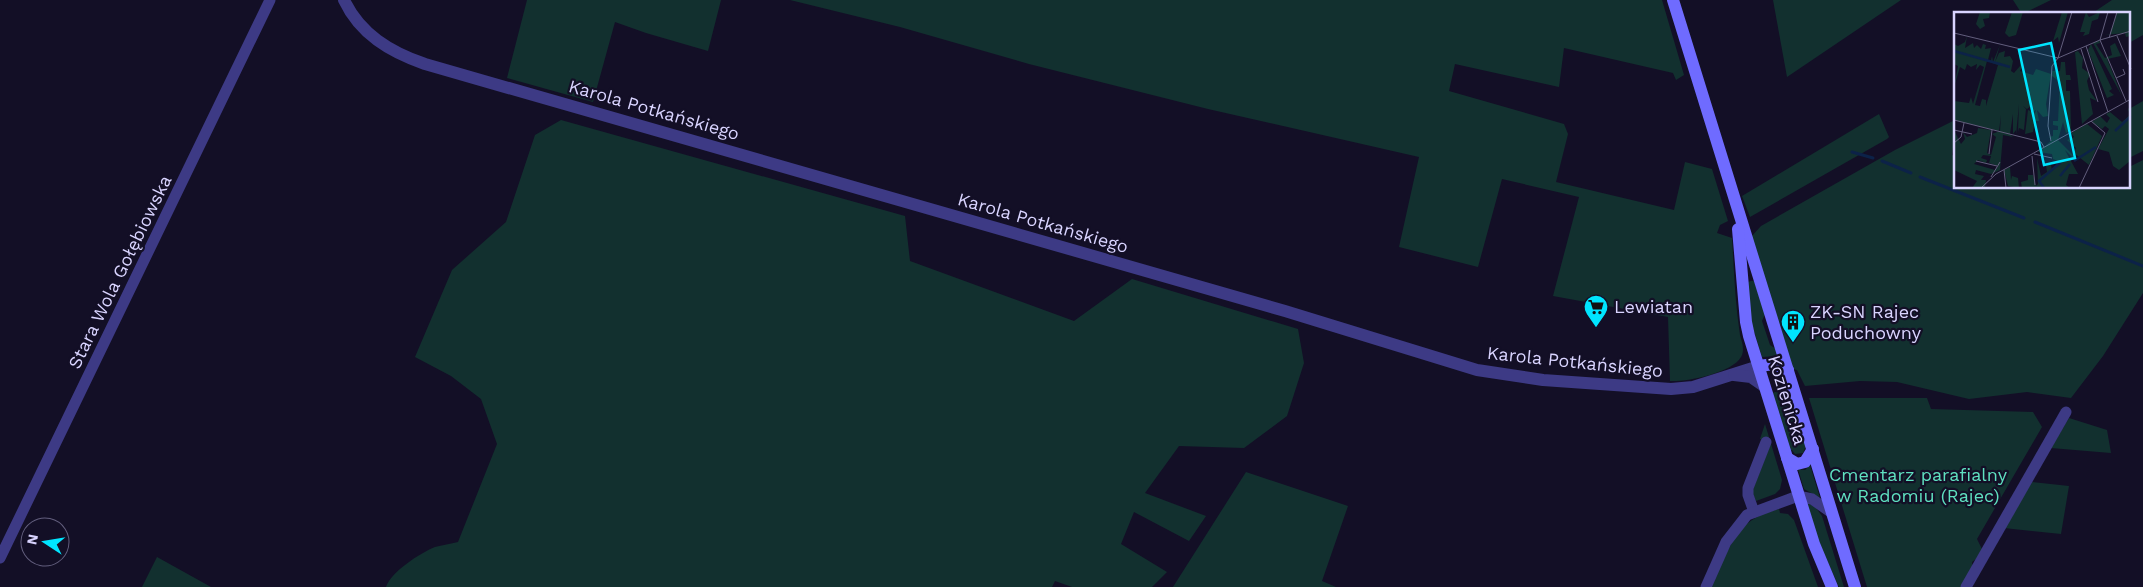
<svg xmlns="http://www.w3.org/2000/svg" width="2143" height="587" viewBox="0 0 2143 587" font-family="'Work Sans',sans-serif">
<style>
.green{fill:#12302f}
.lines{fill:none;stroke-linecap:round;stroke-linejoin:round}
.stream{stroke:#0c2248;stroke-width:3}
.minor{stroke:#3d3a85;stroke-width:11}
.tertiary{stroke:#3d3a85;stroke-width:12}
.secondary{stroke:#6f6bff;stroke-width:12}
.labels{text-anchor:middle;stroke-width:4.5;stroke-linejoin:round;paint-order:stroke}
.street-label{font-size:18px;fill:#d9d4ff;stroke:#130f26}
.poi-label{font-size:18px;fill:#d9d4ff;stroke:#130f26;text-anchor:start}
.park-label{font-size:18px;fill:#5fe0c0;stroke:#130f26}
.inset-river{fill:none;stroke:#0c2248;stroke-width:2.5}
.inset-road{fill:none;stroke:#625e7d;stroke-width:1}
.view{fill:#00e5ff;fill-opacity:0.15;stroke:#00e5ff;stroke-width:2.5}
.inset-edge{fill:none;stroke:#d9d4ff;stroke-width:2.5}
</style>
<rect width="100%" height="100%" fill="#130f26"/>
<g class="green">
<polygon points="527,0 721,0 708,51 646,33 615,22 593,102 507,78"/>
<path d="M 790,0 L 1662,0 L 1684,75 L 1676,80 L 1673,73 L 1564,48 L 1559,87 L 1455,64 L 1449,91 L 1564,124 L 1568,134 L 1556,182 L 1674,210 L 1685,162 L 1712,169 L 1728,221 L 1720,225 L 1717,233 L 1732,238 C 1734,270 1735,303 1740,335 C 1742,342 1745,350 1741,357 C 1732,373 1687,382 1670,381 L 1668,317 L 1553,296 L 1579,197 L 1502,179 L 1478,267 L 1399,247 L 1419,157 L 1208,109 L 1029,64 L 900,27 Z"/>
<polygon points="1773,0 1901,0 1787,77"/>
<polygon points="2013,0 2051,0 2022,14"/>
<polygon points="2112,0 2143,0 2143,35 2129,43 2129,14 2091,14"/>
<polygon points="2143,101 2143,151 2129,158 2129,109"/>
<polygon points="1879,114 1889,137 1887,139 1750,217 1742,196"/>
<path d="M 561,120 L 905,216 L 910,261 L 1074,321 L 1132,279 L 1298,329 L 1304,363 L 1287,416 L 1244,448 L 1179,446 L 1145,493 L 1206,516 L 1189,541 L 1134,512 L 1121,544 L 1167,572 L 1152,587 L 1072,587 L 1055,581 L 1052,587 L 386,587 C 391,572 420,553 435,547 C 442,545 451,544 458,542 L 497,444 L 481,399 L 451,376 L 415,357 L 452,270 L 506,222 L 535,135 Z"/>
<polygon points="1955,120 1955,147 1953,148 1952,155 1955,156 1956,188 2129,188 2129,167 2143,160 2143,293 2103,356 2071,398 2027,392 1969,399 1897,382 1860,381 1805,386 1797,370 1793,369 1751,237 1761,226 1895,150"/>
<polygon points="1751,281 1754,281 1765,314 1762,321 1770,345 1776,349 1778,356 1762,357 1750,318 1748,282"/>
<polygon points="1788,388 1806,446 1803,453 1795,454 1792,450 1790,451 1772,393"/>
<polygon points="1809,398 1927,398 1931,409 2033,412 2042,427 1977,539 1984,553 1972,562 1973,570 1963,587 1867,587"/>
<polygon points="2069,418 2107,430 2111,453 2051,448"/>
<polygon points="1765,424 1782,480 1780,489 1775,494 1756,501 1752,492 1771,443 1760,439"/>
<polygon points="1810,465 1820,498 1804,489 1798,469 1805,470"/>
<polygon points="1246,472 1348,506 1322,581 1336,587 1173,587"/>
<polygon points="2032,482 2069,486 2061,534 2004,528"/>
<polygon points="1806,501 1816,508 1822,516 1844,587 1839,587 1816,536"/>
<path d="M 1779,509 L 1780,513 L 1788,514 L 1794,520 L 1818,587 L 1711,587 C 1723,563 1732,530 1757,517 C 1764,513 1772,511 1779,509 Z"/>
<polygon points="157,557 211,587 142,587"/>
</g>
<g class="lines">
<g class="stream">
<polyline points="1852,152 1873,158"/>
<polyline points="1882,161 1911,173"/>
<polyline points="1920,177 2024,218"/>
<polyline points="2035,222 2143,266"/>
</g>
<g class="minor">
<polyline points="1754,512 1748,495 1748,488 1766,442"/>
<polyline points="0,558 270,0"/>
<polyline points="1706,587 1726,542 1747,515 1798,496 1812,499 1832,513"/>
<polyline points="1966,587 2066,412"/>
</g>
<g class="tertiary">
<path d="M 344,0 C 360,34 390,52 425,64 L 1285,311 L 1477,370 L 1543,380 L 1671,389 L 1693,387 L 1759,366"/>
<polyline points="1734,375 1751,377 1764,386"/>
</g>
<g class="secondary">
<polyline points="1673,0 1855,587"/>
<polyline points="1738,229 1746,322 1749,336 1814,544 1832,587"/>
<polyline points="1759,366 1774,364 1788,370"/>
<polyline points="1787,458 1797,464 1805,462 1813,449"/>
</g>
</g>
<defs>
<symbol id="supermarket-pin" viewBox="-11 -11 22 30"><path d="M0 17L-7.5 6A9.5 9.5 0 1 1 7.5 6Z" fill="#00e5ff" stroke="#130f26"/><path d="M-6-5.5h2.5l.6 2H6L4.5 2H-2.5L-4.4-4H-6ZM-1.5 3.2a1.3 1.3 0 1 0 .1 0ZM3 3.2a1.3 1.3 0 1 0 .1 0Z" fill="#111"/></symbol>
<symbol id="building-pin" viewBox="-11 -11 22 30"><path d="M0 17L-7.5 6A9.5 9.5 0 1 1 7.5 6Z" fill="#00e5ff" stroke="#130f26"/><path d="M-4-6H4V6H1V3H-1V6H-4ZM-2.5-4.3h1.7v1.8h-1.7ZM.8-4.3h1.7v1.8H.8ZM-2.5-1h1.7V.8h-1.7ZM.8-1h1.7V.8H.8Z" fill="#111"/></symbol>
</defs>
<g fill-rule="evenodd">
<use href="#supermarket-pin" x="1582" y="293" width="28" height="38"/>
<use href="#building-pin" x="1779" y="308" width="28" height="38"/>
</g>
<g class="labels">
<g class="street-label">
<text transform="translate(654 110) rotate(16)" y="6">Karola Potkańskiego</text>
<text transform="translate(1043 223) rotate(16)" y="6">Karola Potkańskiego</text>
<text transform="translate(120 272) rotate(-64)" y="6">Stara Wola Gołębiowska</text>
<text transform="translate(1575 362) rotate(6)" y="6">Karola Potkańskiego</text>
<text transform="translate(1787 400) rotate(73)" y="6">Kozienicka</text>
</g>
<g class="poi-label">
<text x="1614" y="313">Lewiatan</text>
<text x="1810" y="318">ZK-SN Rajec<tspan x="1810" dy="21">Poduchowny</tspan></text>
</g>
<g class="park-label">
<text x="1918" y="481">Cmentarz parafialny<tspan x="1918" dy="21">w Radomiu (Rajec)</tspan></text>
</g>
</g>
<g transform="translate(1954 12)">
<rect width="176" height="176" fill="#130f26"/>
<path d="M 26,0 L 36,0 L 35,6 L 29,7 L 31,14 L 26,17 L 22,12 ZM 58,0 L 69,0 L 62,23 L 55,25 L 51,21 ZM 108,0 L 114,0 L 105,31 L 104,25 L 99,29 ZM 132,0 L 135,5 L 146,0 L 144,7 L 138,9 L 135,22 L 129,24 L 131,20 L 126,20 ZM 163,0 L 176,0 L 176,24 L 172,25 L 171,21 L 150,23 L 156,22 ZM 13,24 L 11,36 L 19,31 L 20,36 L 23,33 L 27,37 L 29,32 L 32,33 L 31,37 L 37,36 L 34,48 L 37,49 L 38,44 L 39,50 L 46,33 L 41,50 L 45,41 L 51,39 L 50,45 L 56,44 L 59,49 L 57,59 L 60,61 L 66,54 L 66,45 L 69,53 L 66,59 L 79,63 L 82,57 L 97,62 L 92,92 L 94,104 L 89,105 L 83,98 L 85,109 L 81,109 L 79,120 L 71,122 L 74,98 L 81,101 L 82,98 L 79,100 L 77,94 L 73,97 L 69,94 L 72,97 L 70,118 L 65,116 L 64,120 L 65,92 L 62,123 L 62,118 L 59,122 L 59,102 L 56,122 L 59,125 L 49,123 L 46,158 L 37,162 L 22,158 L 21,162 L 30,164 L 27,168 L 32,168 L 31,175 L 25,176 L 18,176 L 23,169 L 0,158 L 0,118 L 7,132 L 11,127 L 9,120 L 13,125 L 23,121 L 24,116 L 37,118 L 33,141 L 37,143 L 42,125 L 38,122 L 46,119 L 47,103 L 45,119 L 0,108 L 0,89 L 15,91 L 17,85 L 19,92 L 30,55 L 26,53 L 22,58 L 23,52 L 17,55 L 13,52 L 11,58 L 6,55 L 0,75 L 4,54 L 0,52 L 0,32 L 4,34 L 11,30 ZM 33,49 L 44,53 L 32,94 L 32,88 L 28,87 L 26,94 L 21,93 ZM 29,143 L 37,144 L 35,151 L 44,154 L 41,158 L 20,152 L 24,148 L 32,151 L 33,148 L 27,146 ZM 145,28 L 146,31 L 142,32 L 151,46 L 158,43 L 156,34 L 161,31 L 167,44 L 153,47 L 168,84 L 139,31 ZM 137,32 L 158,77 L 155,79 L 160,83 L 153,86 L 134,38 ZM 124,39 L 129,46 L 128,56 L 136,62 L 133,69 L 135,78 L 143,89 L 136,86 L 139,102 L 128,112 L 121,40 ZM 107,50 L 111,50 L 112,63 L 116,63 L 117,68 L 112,68 L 112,79 L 116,79 L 117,118 L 112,121 L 109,110 L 104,128 L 122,146 L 120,147 L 111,138 L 124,162 L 115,162 L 112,173 L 116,176 L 68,176 L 67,170 L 74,168 L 74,163 L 79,163 L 82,174 L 84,172 L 83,146 L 87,164 L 93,160 L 92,153 L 97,153 L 98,159 L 106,150 L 99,147 L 98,142 L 84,140 L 98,128 L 95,125 L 99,124 L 99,118 L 104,118 L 104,114 L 99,113 L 99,109 L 104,109 L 106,70 L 98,64 L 98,59 L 106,59 ZM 176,95 L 176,149 L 165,158 L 159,154 L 155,140 L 144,137 L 155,117 L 151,114 L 148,117 L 138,110 L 146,104 L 153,111 L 156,106 L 152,102 L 156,100 L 168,110 L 176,103 L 174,97 ZM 133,112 L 148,124 L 135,153 L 120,141 L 122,136 L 113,128 L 120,125 L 117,121 ZM 56,155 L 57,168 L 58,164 L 64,166 L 65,176 L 54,174 L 50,158 Z" fill="#12302f" fill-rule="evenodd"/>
<path class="inset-river" d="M 0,39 L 56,55M 161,119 L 177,104M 120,149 L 142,135M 106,164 L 116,152M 90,176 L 85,169 L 107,150"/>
<path class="inset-road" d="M 154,0 L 146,28 L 172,89M 0,21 L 104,46M 163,24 L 177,57M 155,26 L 163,0M 132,34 L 154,100M 127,37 L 144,90M 104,46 L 146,28 L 177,19M 162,66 L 171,62 L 169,57M 0,108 L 87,130 L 90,135M 0,118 L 18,122M 97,129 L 94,114 L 98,54 L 104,46 L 118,0M 0,131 L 7,125 L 10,111M 35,142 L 38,118M 80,142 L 98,146M 78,144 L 81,173M 22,149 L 43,154M 50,158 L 52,176M 37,165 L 46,150M 27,176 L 42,162 L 177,87M 125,176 L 151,121 L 137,109"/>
<path class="view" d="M 97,31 L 121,146 L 90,153 L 65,38 Z"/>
<rect width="176" height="176" class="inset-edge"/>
</g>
<g transform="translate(45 542) rotate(282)"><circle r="24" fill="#130f26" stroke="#625e7d"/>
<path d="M0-4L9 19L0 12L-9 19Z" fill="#00e5ff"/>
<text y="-8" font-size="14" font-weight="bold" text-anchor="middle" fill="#d9d4ff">N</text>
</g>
</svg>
